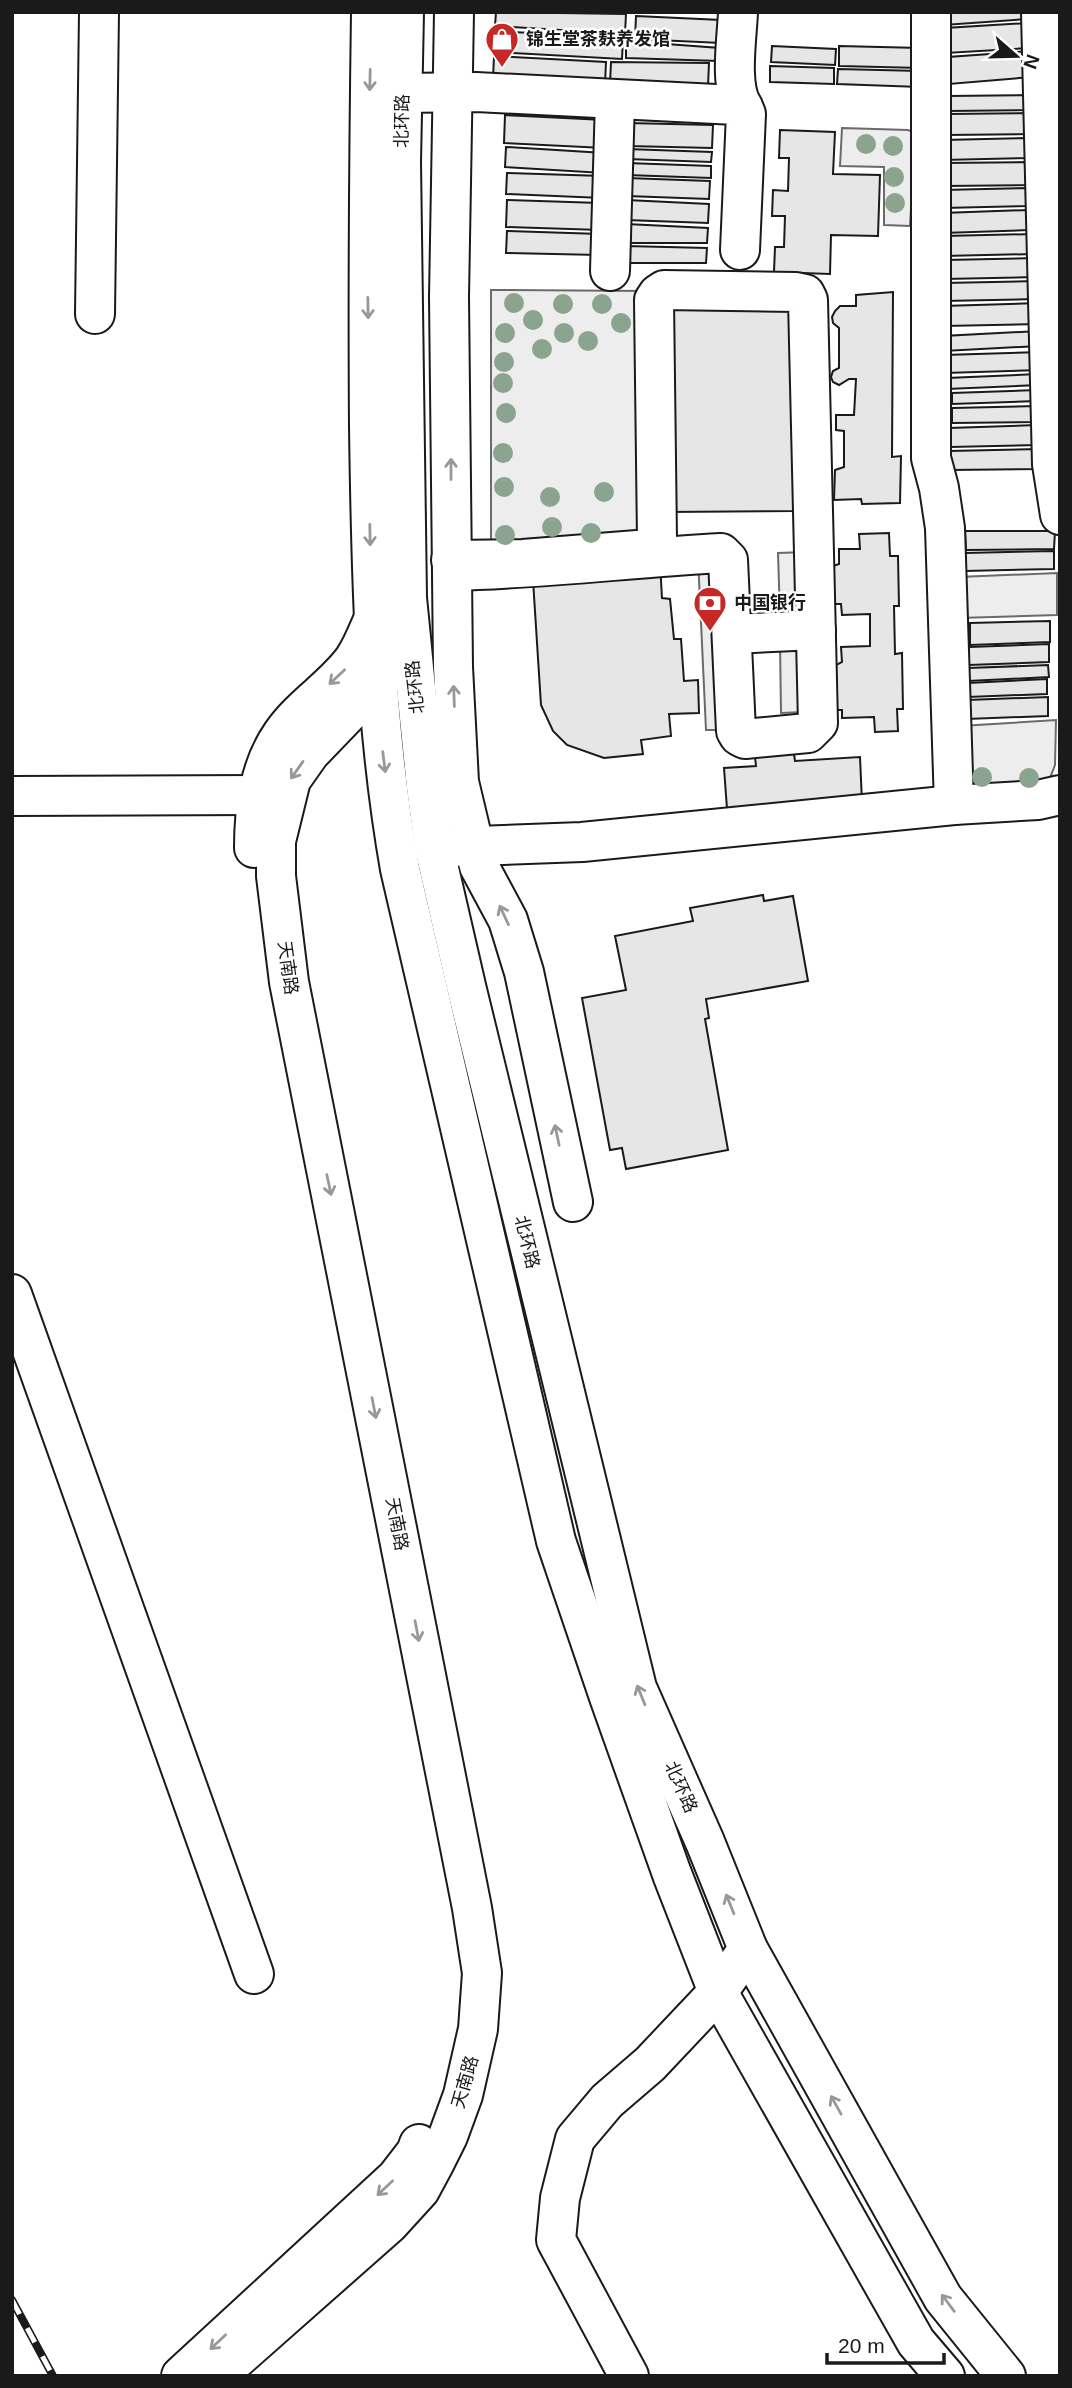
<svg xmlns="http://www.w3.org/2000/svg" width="1072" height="2388" viewBox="0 0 1072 2388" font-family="Helvetica,'Noto Sans SC',sans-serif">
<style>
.built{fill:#ededed;stroke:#6a6a6a;stroke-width:2}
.building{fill:#e6e6e6;stroke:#1a1a1a;stroke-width:2}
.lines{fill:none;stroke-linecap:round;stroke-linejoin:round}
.minor-casing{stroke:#1a1a1a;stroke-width:42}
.major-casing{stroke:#1a1a1a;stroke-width:42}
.minor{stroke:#fff;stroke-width:38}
.major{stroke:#fff;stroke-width:38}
.rail-casing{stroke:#1a1a1a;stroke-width:8}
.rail{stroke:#fff;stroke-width:5;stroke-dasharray:16;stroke-linecap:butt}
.tree{fill:#8aa48f}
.oneway{stroke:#989898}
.labels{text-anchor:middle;stroke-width:5;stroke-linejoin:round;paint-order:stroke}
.poi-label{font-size:18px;font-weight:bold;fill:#1a1a1a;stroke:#fff;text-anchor:start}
.street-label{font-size:18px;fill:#1a1a1a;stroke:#fff}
</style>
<rect width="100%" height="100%" fill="#fff"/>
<g class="built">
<polygon points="842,128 908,130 913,132 915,137 910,226 884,225 884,167 840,166"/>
<polygon points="491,290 647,291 646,545 491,553"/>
<polygon points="806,552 809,616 780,617 778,553"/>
<polygon points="718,557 725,730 706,730 698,558"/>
<polygon points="1057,573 1057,615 959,618 958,577"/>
<polygon points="804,642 805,712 781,713 780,643"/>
<polygon points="1056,720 1055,765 1048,783 970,794 961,726"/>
</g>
<g class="building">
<polygon points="496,12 626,14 625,34 495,26"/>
<polygon points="943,12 1028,12 1028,19 944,25"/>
<polygon points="636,16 721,20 721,43 635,39"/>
<polygon points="1028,23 1030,48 946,53 945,28"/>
<polygon points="495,31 623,38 622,59 493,52"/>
<polygon points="626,41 720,48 719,61 626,58"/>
<polygon points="772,46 836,49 835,65 771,62"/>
<polygon points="839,46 921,48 921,68 839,66"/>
<polygon points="1030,51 1032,77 949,84 948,57"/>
<polygon points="494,56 606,62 605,85 493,79"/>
<polygon points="611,62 709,63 708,86 610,83"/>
<polygon points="770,66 834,68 834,84 770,82"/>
<polygon points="838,69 921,71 920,87 837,84"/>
<polygon points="1030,95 1030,110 948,111 948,96"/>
<polygon points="1030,113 1030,134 946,135 946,114"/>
<polygon points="505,115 605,120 604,148 504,143"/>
<polygon points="628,123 713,125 712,148 628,146"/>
<polygon points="780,130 835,132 833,174 880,175 878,236 831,235 830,274 774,272 775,247 784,247 785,216 772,216 773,190 788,191 789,158 779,158"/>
<polygon points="1030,138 1031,158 943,160 943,140"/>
<polygon points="506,147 604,153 603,173 505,167"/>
<polygon points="627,149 712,152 711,162 627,159"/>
<polygon points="1029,162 1029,185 944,186 943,163"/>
<polygon points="627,163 711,166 711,178 627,175"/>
<polygon points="507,173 603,176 602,198 506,194"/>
<polygon points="627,178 710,181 709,199 627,196"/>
<polygon points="1028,188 1028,206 943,208 942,190"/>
<polygon points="507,200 600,203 600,230 506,227"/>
<polygon points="627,200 709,204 708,223 626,220"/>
<polygon points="1028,210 1029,230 943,233 942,213"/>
<polygon points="626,224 708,228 707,243 625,243"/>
<polygon points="507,231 600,234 599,255 506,253"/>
<polygon points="1033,234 1033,254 944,256 943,236"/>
<polygon points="626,246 707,248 706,263 625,263"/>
<polygon points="1036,258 1036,277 944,279 944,260"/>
<polygon points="1037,281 1037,299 943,301 943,283"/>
<polygon points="893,292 892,457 901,456 900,503 862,504 861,499 834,500 835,470 844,467 844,431 836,430 836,415 854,415 856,379 849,379 839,385 833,382 831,377 833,371 839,368 839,328 833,323 832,317 835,311 840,306 856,306 856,295"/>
<polygon points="793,299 794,511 665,512 663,301"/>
<polygon points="1039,303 1039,324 944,326 943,306"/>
<polygon points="1039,331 1039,346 944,351 943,336"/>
<polygon points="1040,352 1040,370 945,373 944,355"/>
<polygon points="1038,374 1039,385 947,389 947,378"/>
<polygon points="1037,390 1037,401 952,404 952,393"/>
<polygon points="1038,406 1039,422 952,423 952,408"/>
<polygon points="1037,425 1038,445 950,447 949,428"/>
<polygon points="1040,449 1040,469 950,470 949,451"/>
<polygon points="965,531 1055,531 1054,549 966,550"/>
<polygon points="889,533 890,556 898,556 899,606 894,606 895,654 902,653 903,709 897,709 898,731 875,732 874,717 842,718 842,710 837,710 836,665 842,662 841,647 870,646 870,614 842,615 841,604 834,604 833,566 839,564 839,549 860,549 859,534"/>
<polygon points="1054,551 1054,569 965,571 965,553"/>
<polygon points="660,563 662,598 670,599 674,639 681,639 684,681 698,680 699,713 669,714 671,736 641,740 643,754 604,758 567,745 553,731 541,705 533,580"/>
<polygon points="1050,621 1050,642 970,645 970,623"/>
<polygon points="1049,644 1049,662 969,665 969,647"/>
<polygon points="1048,665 1049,677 968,681 968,668"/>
<polygon points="1047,679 1047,694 968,697 968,683"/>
<polygon points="1048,697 1048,716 967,719 967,700"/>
<polygon points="794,754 795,761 860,757 862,802 727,809 724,768 756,766 755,757"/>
<polygon points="763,895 764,901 793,896 808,981 706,999 709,1018 705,1019 728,1150 626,1169 622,1148 610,1150 582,998 626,990 615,936 693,921 690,908"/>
</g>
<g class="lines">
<defs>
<g id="minor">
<polyline points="454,12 449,297 453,667 459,782 479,866 508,920 524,972 573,1202"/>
<path d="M 738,12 C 737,38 729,86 743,107"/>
<polyline points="931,12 931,458 939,488 945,528 954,805"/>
<polyline points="1041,12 1052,464 1060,515"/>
<polyline points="403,93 476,92 736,105 743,107 746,114 740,250"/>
<polyline points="610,271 615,100"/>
<polyline points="95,314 99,12"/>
<path d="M 451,560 L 523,559 L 650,549 L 655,545 L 657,539 L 654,300 L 658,294 L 664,290 L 796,292 L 805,294 L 808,300 L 818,723 L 808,733 L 745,739 L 739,736 L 736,731 L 728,560 L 721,553 C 631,558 542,569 452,571"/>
<polyline points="732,634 816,630"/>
<polyline points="12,796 257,795"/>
<polyline points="449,847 582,842 954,805 1038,800 1060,795"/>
<polyline points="12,1294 254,1974"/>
<polyline points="629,2376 556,2240 560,2198 575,2139 607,2101 650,2064 718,1992 748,1949"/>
</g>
<g id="major">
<path d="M 371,12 C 369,150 368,288 369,426 C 371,575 374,721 400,869 L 556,1541 L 609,1697 L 672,1874 L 718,1992 L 916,2342 L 945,2376"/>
<polyline points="404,12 401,162 407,598 426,787 434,847 466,986 637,1688 705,1842 748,1949 943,2298 1006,2376"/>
<path d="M 254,848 C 254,809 259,767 282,734 C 302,705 334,687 354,659 C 362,647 367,634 373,620"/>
<polyline points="181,2376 396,2178 416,2152 419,2144"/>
<polyline points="217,2376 389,2224 420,2190 434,2164 448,2136 463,2095 478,2029 482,1973 472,1908 289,982 276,876 276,841 291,780 310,753 387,673"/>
</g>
</defs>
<use href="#minor" class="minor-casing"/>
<use href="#major" class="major-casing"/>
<use href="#minor" class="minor"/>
<use href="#major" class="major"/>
<defs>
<polyline id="rail" points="12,2300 53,2376"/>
</defs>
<use href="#rail" class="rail-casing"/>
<use href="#rail" class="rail"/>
</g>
<g class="tree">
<circle cx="866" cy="144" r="10"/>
<circle cx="893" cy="146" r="10"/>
<circle cx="894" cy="177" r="10"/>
<circle cx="895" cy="203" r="10"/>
<circle cx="514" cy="303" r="10"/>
<circle cx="563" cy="304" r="10"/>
<circle cx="602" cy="304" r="10"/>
<circle cx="533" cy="320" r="10"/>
<circle cx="621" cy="323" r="10"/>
<circle cx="505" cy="333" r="10"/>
<circle cx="564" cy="333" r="10"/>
<circle cx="588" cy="341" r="10"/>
<circle cx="542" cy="349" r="10"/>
<circle cx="504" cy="362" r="10"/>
<circle cx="503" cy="383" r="10"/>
<circle cx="506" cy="413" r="10"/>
<circle cx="503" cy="453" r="10"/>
<circle cx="504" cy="487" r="10"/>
<circle cx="604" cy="492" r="10"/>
<circle cx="550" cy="497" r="10"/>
<circle cx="552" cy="527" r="10"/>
<circle cx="591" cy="533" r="10"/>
<circle cx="505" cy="535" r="10"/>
<circle cx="982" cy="777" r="10"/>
<circle cx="1029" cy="778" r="10"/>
</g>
<defs><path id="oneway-shaft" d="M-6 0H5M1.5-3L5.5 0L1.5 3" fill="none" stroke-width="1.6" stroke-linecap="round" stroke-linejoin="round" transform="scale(1.75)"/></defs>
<g class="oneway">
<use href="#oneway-shaft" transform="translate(370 80) rotate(91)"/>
<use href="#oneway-shaft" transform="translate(368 308) rotate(89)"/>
<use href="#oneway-shaft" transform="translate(451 469) rotate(-90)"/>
<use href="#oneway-shaft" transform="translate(370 535) rotate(89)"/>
<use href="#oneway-shaft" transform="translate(337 677) rotate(137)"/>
<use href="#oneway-shaft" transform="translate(454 696) rotate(-92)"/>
<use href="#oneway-shaft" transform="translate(384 762) rotate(83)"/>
<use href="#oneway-shaft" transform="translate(297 770) rotate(125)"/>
<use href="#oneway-shaft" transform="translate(504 915) rotate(-115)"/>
<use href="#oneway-shaft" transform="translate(557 1135) rotate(-102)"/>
<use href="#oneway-shaft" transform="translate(329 1185) rotate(78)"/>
<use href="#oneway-shaft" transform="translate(374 1408) rotate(79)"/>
<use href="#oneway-shaft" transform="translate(417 1631) rotate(79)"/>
<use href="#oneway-shaft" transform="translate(641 1695) rotate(-112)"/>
<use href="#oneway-shaft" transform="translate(730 1904) rotate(-112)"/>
<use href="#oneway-shaft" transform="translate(836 2105) rotate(-119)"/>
<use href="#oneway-shaft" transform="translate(385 2188) rotate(137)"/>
<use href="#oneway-shaft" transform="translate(948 2303) rotate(-127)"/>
<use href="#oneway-shaft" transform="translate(218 2342) rotate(137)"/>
</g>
<defs>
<symbol id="shop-pin" viewBox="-11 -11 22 30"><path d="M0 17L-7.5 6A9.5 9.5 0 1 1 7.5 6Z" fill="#c62828" stroke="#fff"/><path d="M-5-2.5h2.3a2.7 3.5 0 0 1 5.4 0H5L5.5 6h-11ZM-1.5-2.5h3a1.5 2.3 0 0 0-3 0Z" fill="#fff"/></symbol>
<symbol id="bank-pin" viewBox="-11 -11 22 30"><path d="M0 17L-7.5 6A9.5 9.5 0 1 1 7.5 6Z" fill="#c62828" stroke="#fff"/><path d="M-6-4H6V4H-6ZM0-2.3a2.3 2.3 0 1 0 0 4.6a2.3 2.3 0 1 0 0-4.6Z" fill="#fff"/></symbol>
</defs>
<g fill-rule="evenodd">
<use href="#shop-pin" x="483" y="20" width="38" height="52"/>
<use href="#bank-pin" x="691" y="584" width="38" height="52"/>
</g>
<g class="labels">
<g class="poi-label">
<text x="526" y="45">锦生堂茶麸养发馆</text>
<text x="734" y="609">中国银行</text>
</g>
<g class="street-label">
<text transform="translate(402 121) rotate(-89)" y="6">北环路</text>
<text transform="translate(415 687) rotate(-96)" y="6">北环路</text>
<text transform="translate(288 968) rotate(82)" y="6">天南路</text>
<text transform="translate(527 1242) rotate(76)" y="6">北环路</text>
<text transform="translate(397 1524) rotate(79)" y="6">天南路</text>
<text transform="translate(681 1787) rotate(66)" y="6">北环路</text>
<text transform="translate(465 2082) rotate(-74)" y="6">天南路</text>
</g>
</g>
<rect width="1072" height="2388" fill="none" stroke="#1a1a1a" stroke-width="28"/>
<g transform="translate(1016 56) rotate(110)" stroke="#ffffff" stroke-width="5" paint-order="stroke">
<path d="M0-5L12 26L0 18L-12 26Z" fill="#1a1a1a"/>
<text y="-10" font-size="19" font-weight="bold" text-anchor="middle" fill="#1a1a1a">N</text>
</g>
<path d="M827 2353v10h117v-10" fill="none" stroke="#1a1a1a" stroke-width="3.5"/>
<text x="838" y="2353" font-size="21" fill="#1a1a1a" stroke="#ffffff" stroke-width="5" paint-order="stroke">20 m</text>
</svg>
